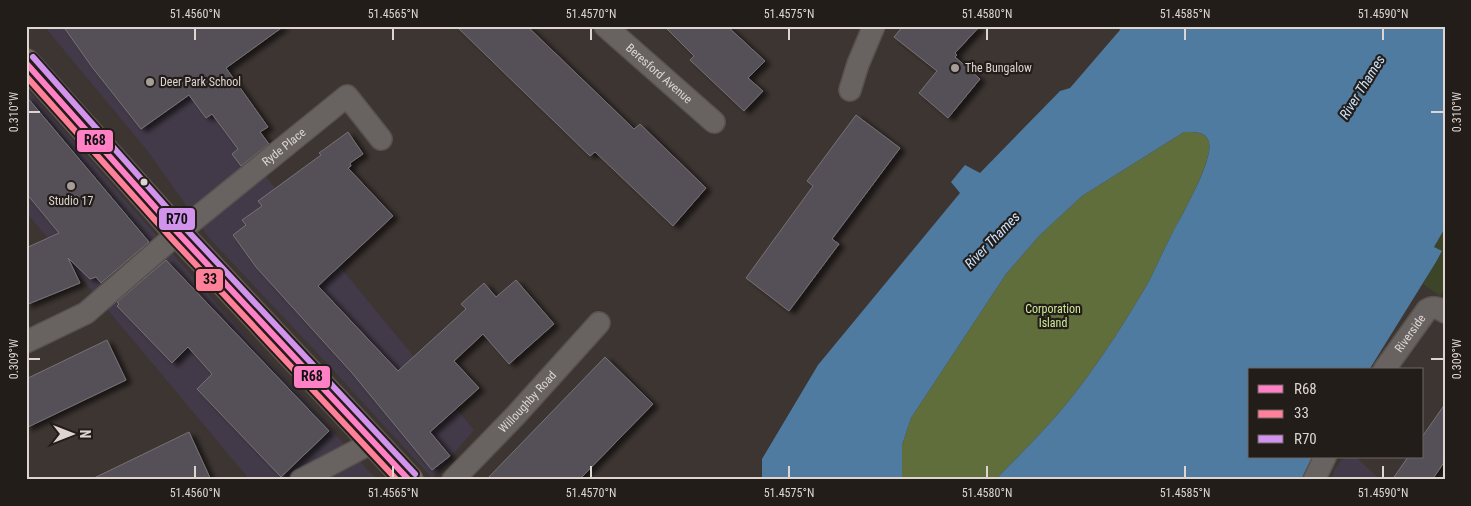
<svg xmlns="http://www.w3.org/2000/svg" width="1471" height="506" viewBox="0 0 1471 506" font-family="'Roboto Condensed',sans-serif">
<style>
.commercial{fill:#423a48}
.green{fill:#3c4527}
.forest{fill:#606e3c}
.water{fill:#507ba1}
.building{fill:#545059;stroke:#767273;filter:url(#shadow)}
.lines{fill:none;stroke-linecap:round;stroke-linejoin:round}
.minor-casing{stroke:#58524f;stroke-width:24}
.primary-casing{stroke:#58524f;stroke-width:30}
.minor{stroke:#686361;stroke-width:21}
.primary{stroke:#706861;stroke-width:28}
.bus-1-casing{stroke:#231d1a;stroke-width:10}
.bus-2-casing{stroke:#231d1a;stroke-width:10}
.bus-3-casing{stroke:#231d1a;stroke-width:10}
.bus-1{stroke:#ff80c5;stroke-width:6}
.bus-2{stroke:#ff8098;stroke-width:6}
.bus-3{stroke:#d193ec;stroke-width:6}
.ticks{fill:none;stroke:#ded5d1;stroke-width:2}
.poi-dot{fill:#a69d99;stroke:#231d1a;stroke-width:2}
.bus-dot{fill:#ded5d1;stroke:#231d1a;stroke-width:2}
.labels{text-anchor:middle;stroke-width:4.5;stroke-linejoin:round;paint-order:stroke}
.poi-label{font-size:12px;fill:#ded5d1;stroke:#231d1a;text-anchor:start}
.street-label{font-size:12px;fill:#ded5d1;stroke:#231d1a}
.park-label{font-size:12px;fill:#ceea95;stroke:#231d1a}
.water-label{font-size:14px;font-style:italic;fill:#c7e2fc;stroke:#231d1a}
.line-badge{stroke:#231d1a;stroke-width:2}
.pale-badge-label{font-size:14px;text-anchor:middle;font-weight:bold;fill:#111}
.neatline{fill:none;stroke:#ded5d1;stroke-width:2}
.ticks-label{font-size:12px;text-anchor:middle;fill:#ded5d1}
</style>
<defs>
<filter id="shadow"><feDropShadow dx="5.5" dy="3" stdDeviation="2.5" flood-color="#0009"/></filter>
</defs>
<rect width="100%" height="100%" fill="#3d3532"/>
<g class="commercial">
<polygon points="44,26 142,26 474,430 432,478 324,360 210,239 147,150"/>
<polygon points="26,88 224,312 377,480 250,480 26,212"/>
<polygon points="1344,457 1356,457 1380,480 1331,480 1335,469"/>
</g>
<polygon class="green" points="1445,228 1445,287 1440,296 1423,284 1442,252 1434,247"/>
<path class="forest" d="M 1184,132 C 1193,132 1206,131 1209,142 C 1214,160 1180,218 1171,236 C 1163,251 1156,268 1148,283 C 1127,319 1104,355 1079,388 C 1054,421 1025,450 995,480 L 902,480 L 902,445 L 911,418 L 1006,274 L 1039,236 L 1082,196 Z"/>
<path class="water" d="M 1118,26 L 1445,26 L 1445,228 L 1434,247 L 1442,251 L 1436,262 L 1369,370 L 1250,370 L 1250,457 L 1313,457 L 1303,480 L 995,480 C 1025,450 1054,421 1079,388 C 1104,355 1127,319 1148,283 C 1156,268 1163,251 1171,236 C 1180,218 1214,161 1209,142 C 1206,131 1194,132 1184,132 L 1082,196 L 1039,236 L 1006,274 L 911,418 L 902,445 L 902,480 L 762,480 L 762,459 L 818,365 L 960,193 L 951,182 L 965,165 L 980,173 L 1060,91 L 1070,88 L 1120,30 Z"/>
<g class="building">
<polygon points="63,26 284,26 226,68 268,127 260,132 269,144 241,166 232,154 238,149 212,114 206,118 189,95 141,129 92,67"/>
<polygon points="456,26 527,26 634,129 640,124 706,188 673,226 595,152 590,156"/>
<polygon points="664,26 727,26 765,61 748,78 763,91 744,111 690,60 694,56"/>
<polygon points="903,26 980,26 955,53 957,55 955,57 980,79 948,118 919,93 937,71 894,37"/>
<polygon points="26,96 149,242 101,283 96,277 90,279 68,258 80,283 26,305 26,248 59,233 26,193"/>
<polygon points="856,115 900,148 832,239 839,244 789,311 746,278 813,186 807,181"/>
<polygon points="348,132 363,154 350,163 351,166 348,168 393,216 318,286 398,371 466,309 461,304 484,283 496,297 516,280 554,324 509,364 483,334 454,361 479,388 430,432 450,456 432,470 352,373 256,267 233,235 246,225 242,220 262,206 258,201 321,155 319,153"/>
<polygon points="166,260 329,431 281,477 197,389 212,374 188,347 172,363 117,306 119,304 117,302"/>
<polygon points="107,340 126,380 26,428 26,379"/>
<polygon points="605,357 653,404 579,480 486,480"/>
<polygon points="1445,404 1445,461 1432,480 1392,480 1408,457 1422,457 1422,437"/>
<polygon points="189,432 211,480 90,480"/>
</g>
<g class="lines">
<defs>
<g id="minor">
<path id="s1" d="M 605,26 L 714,122"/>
<polyline points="850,90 858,64 874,26"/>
<path id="s2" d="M 26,342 L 86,313 L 178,233 L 347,96 L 381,139"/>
<path id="s3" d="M 1384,370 L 1427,310 C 1433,306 1439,308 1445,312"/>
<polyline points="301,480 373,442"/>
<path id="s4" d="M 453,480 L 516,415 L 599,323"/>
<polyline points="1314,480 1325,457"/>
</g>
<polyline id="primary" points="26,63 178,233 409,480"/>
</defs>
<use href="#minor" class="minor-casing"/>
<use href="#primary" class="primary-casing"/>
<use href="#minor" class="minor"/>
<use href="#primary" class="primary"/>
<defs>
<polyline id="bus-1" points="26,63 178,233 409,480"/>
<polyline id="bus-2" points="26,76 172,239 397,480"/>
<polyline id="bus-3" points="33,57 184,227 415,474"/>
</defs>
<use href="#bus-1" class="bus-1-casing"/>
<use href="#bus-2" class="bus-2-casing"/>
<use href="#bus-3" class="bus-3-casing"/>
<use href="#bus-1" class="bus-1"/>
<use href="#bus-2" class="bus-2"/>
<use href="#bus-3" class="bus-3"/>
</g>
<path class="ticks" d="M 195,28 L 195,40M 393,28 L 393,40M 591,28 L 591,40M 789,28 L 789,40M 987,28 L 987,40M 1185,28 L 1185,40M 1383,28 L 1383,40M 28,112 L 40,112M 1431,112 L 1444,112M 28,359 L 40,359M 1431,359 L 1444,359M 195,466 L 195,478M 393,466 L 393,478M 591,466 L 591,478M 789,466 L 789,478M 987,466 L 987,478M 1185,466 L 1185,478M 1383,466 L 1383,478"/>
<g class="poi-dot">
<circle cx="955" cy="68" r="5"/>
<circle cx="150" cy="82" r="5"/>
<circle cx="71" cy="186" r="5"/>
</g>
<circle class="bus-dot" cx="144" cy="182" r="4.5"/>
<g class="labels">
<g class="poi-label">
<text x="965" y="72">The Bungalow</text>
<text x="160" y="86">Deer Park School</text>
<text x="71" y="205" text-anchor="middle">Studio 17</text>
</g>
<g class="street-label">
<text dy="4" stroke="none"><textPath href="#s1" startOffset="72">Beresford Avenue</textPath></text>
<text dy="4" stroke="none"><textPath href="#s2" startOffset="325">Ryde Place</textPath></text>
<text dy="4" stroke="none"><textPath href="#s3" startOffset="45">Riverside</textPath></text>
<text dy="4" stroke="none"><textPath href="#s4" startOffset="108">Willoughby Road</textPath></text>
</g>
<g class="park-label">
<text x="1053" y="313">Corporation<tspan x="1053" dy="14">Island</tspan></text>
</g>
<g class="water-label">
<text transform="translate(1362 87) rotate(-58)" y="5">River Thames</text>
<text transform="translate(992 240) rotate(-46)" y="5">River Thames</text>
</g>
</g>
<g class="line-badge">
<rect x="76" y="129" width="38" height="24" rx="5" fill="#ff80c5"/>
<rect x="158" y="207" width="38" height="24" rx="5" fill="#d193ec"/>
<rect x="195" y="268" width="29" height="24" rx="5" fill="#ff8098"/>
<rect x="293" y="365" width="38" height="24" rx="5" fill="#ff80c5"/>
</g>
<g class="pale-badge-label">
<text x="95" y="145">R68</text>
<text x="177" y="224">R70</text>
<text x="210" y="284">33</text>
<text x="312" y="381">R68</text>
</g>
<rect width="1471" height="506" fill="none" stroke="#231d1a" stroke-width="55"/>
<rect x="1248" y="368" width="175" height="90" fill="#231d1a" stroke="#6e6763"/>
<rect x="1258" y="385" width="25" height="8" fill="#ff80c5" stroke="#6e6763"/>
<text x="1294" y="394" font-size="15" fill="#ded5d1">R68</text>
<rect x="1258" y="410" width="25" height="8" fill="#ff8098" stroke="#6e6763"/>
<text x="1294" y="418" font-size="15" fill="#ded5d1">33</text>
<rect x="1258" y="435" width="25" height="8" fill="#d193ec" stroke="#6e6763"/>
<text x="1294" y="444" font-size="15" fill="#ded5d1">R70</text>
<g transform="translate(72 434) rotate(90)" stroke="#231d1a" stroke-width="4" paint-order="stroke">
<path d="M0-4L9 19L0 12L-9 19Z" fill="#ded5d1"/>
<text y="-8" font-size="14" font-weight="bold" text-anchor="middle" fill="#ded5d1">N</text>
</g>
<rect x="28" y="28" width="1416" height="450" class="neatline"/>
<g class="ticks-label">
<text x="195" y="18">51.4560°N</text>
<text x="393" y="18">51.4565°N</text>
<text x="591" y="18">51.4570°N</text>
<text x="789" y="18">51.4575°N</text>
<text x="987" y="18">51.4580°N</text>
<text x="1185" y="18">51.4585°N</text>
<text x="1383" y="18">51.4590°N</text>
<text transform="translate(1457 112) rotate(-90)" y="4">0.310°W</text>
<text transform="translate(14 112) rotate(-90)" y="4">0.310°W</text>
<text transform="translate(1457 359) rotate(-90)" y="4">0.309°W</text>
<text transform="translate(14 359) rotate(-90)" y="4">0.309°W</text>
<text x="195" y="497">51.4560°N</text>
<text x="393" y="497">51.4565°N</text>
<text x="591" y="497">51.4570°N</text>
<text x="789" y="497">51.4575°N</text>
<text x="987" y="497">51.4580°N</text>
<text x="1185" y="497">51.4585°N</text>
<text x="1383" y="497">51.4590°N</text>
</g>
</svg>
